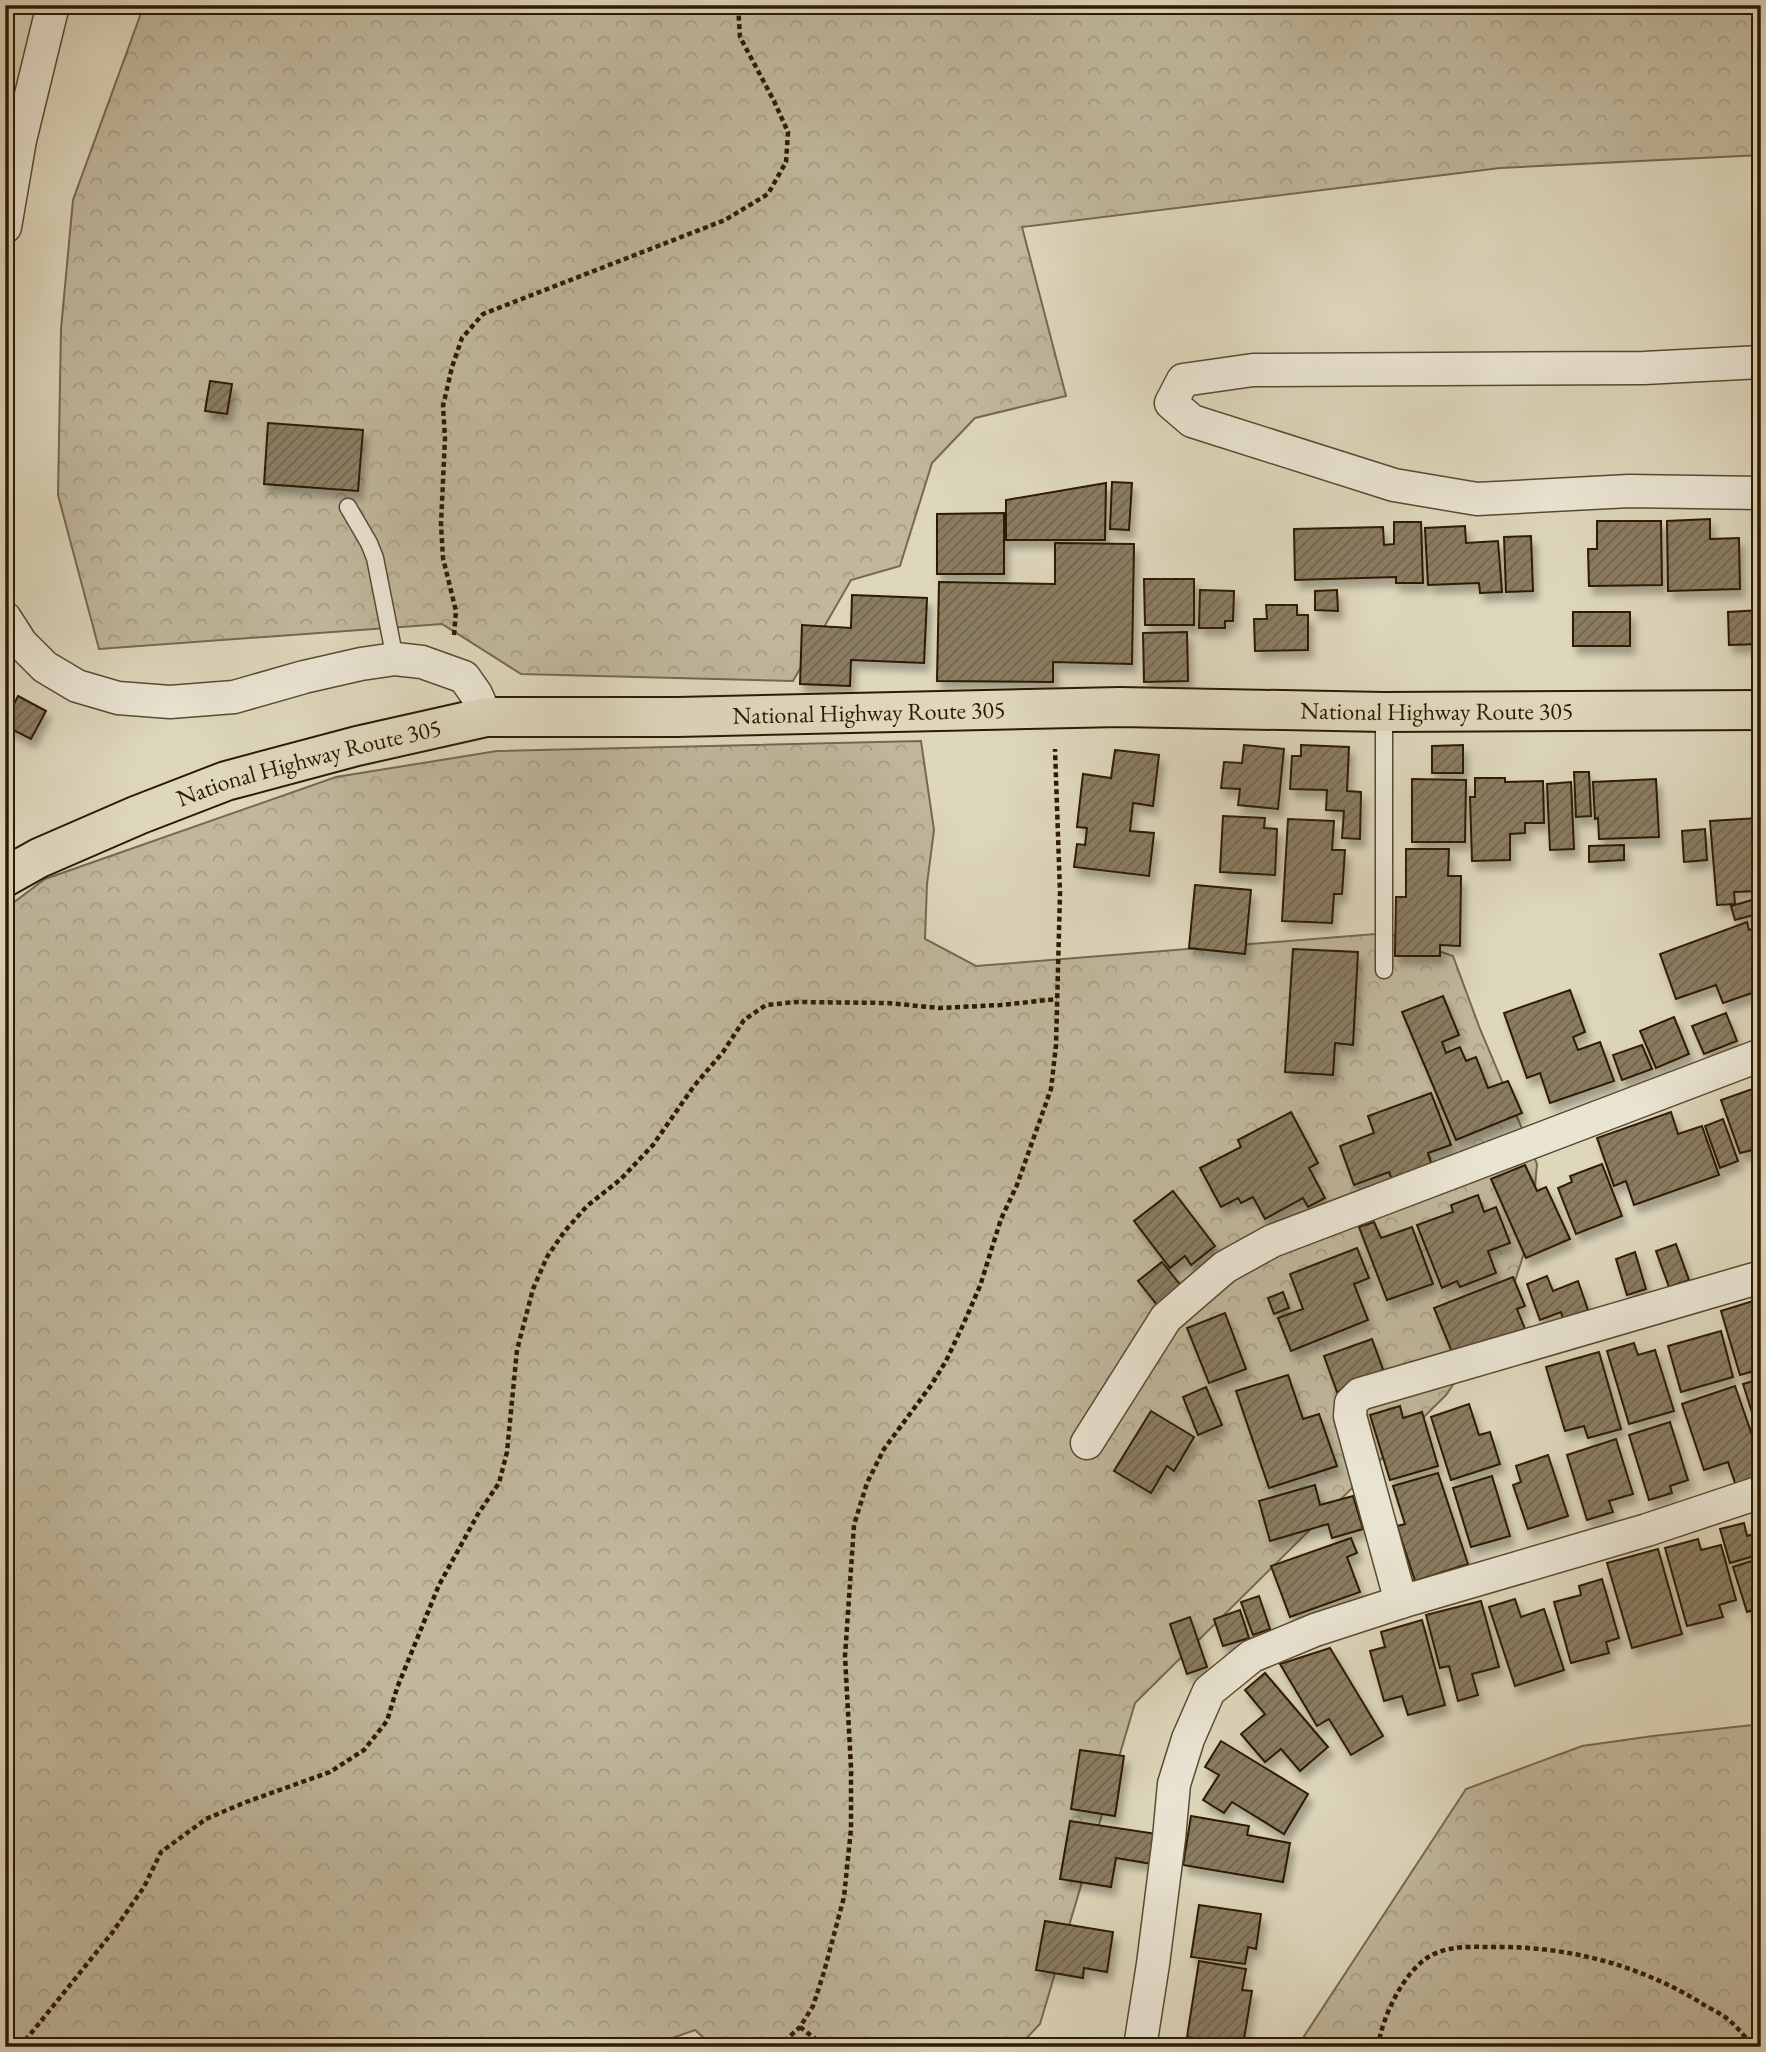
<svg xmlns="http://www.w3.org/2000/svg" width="1766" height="2052" viewBox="0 0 1766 2052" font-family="'EB Garamond',serif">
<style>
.forest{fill:url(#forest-crowns);stroke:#77684e;stroke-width:2}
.building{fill:url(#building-hatch);stroke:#2e1a01;stroke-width:2;filter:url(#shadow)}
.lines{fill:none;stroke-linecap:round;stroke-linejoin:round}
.lane-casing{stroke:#5a4930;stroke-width:19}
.street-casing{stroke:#5a4930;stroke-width:35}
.highway-casing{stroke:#2e1a01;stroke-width:42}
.path{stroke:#2e1a01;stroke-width:4.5;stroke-dasharray:5 3.5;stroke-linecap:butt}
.lane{stroke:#eae5d3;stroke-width:16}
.street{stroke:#eae5d3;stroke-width:32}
.highway{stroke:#ded7bc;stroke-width:38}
.labels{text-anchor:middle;stroke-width:7;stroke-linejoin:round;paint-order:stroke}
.street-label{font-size:24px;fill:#2e1a01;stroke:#eae5d3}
</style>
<defs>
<pattern id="forest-crowns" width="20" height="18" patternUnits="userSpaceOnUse" patternTransform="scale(1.75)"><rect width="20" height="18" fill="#c0b79c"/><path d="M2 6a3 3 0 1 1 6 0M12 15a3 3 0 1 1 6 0" fill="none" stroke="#a59d85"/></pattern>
<pattern id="building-hatch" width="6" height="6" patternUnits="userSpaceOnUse" patternTransform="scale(1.75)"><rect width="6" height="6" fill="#8a7c62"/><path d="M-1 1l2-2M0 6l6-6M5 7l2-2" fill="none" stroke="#71654e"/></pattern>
<filter id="shadow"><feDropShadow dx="4.5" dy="8" stdDeviation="3.5" flood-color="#0004"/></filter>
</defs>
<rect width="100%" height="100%" fill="#ded7bc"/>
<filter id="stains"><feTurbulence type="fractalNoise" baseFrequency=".00286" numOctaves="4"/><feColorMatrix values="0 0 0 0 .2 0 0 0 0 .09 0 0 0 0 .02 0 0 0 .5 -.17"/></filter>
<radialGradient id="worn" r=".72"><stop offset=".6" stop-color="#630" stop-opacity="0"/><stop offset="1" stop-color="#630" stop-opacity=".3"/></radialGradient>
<g class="forest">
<polygon points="144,5 1761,5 1761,155 1500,168 1022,227 1066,396 975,418 932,463 900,566 851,580 793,681 521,674 442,624 99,649 58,495 61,329 73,200"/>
<polygon points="921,741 934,830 927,884 925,939 976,966 1388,933 1453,956 1480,1029 1537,1164 1531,1232 1508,1302 1446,1395 1135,1703 1040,2024 1018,2047 714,2047 695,2030 647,2047 5,2047 5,909 45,879 336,777 497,751"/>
<polygon points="1761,1724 1761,2047 1297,2047 1466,1789 1582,1746 1653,1736"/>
</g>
<g class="building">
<polygon points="210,381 232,384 227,414 205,411"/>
<polygon points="268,423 363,430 358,491 264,484"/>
<polygon points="1112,482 1132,483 1129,530 1110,529"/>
<polygon points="1106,483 1105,540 1006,540 1006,500"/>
<polygon points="1004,513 1004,574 937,574 937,514"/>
<polygon points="1710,519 1710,539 1739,538 1740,589 1668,591 1667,521"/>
<polygon points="1597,521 1661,521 1662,585 1589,586 1588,549 1597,549"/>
<polygon points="1394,522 1421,522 1423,583 1396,583 1396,577 1295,580 1294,529 1383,527 1384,545 1394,544"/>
<polygon points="1465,526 1466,543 1498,541 1502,592 1480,593 1479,583 1428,585 1425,528"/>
<polygon points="1531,536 1533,591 1506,592 1504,537"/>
<polygon points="1055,543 1134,544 1132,664 1053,662 1053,682 937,681 939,582 1055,584"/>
<polygon points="1144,579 1194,579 1194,625 1145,625"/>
<polygon points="1200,590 1234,591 1233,621 1225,621 1225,628 1199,628"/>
<polygon points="1337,590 1338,611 1315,610 1315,591"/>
<polygon points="852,595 927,598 924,663 851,660 850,686 800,684 802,625 851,628"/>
<polygon points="1266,605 1297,605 1297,615 1308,615 1308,650 1255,651 1254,619 1267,619"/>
<polygon points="1761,610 1761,644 1729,645 1728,612"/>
<rect x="1573" y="612" width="57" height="34"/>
<polygon points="1187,632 1188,681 1144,682 1143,633"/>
<polygon points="18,696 46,711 31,739 5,726 5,722"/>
<polygon points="1244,745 1284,749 1278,809 1238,805 1240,789 1221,788 1224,762 1242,763"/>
<polygon points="1301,745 1349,747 1347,791 1361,792 1360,839 1342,838 1344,811 1326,810 1327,790 1290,789 1292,756 1301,756"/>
<polygon points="1463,745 1463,773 1432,773 1432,746"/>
<polygon points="1115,750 1159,755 1153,806 1133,803 1130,831 1154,833 1149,876 1074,867 1077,844 1085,845 1087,828 1077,827 1083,774 1111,778"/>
<polygon points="1574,772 1589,772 1591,816 1576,817"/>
<polygon points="1475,778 1505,778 1505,782 1543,781 1544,823 1525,823 1525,833 1510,834 1510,860 1472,861 1470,797 1475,797"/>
<polygon points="1412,779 1466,780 1465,842 1412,842"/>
<polygon points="1656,779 1659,837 1599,839 1598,818 1595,819 1593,782"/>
<polygon points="1571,782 1574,849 1550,850 1547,784"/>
<polygon points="1223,816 1265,818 1264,828 1277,829 1275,875 1220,872"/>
<polygon points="1758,818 1761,891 1734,892 1735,904 1717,905 1710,821"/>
<polygon points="1288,819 1334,821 1332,850 1345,850 1342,894 1334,894 1332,923 1282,921"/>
<polygon points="1705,829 1707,860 1684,862 1682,831"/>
<polygon points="1624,845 1624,860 1589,862 1589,846"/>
<polygon points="1406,849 1449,849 1448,876 1461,876 1460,946 1440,945 1440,956 1395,956 1396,897 1406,897"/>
<polygon points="1195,885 1251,890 1245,954 1189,948"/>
<polygon points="1752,900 1757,914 1735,920 1731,906"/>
<polygon points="1747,922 1749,930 1760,926 1761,929 1761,990 1723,1003 1716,985 1676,999 1660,954"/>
<polygon points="1293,949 1358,952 1353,1045 1335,1043 1333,1075 1285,1072"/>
<polygon points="1570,990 1585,1032 1573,1037 1578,1050 1600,1042 1614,1081 1550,1103 1540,1073 1527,1078 1504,1013"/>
<polygon points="1443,996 1459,1035 1442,1042 1446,1053 1460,1047 1466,1061 1476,1057 1488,1088 1508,1081 1522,1113 1456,1140 1402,1012"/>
<polygon points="1726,1013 1737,1041 1704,1054 1692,1026"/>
<polygon points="1674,1017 1689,1054 1656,1068 1640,1031"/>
<polygon points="1642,1045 1652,1069 1622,1080 1613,1055"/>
<polygon points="1758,1087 1761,1094 1761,1148 1740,1153 1721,1100"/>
<polygon points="1431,1093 1451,1145 1428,1153 1432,1166 1392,1180 1389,1172 1354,1185 1340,1146 1374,1133 1368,1116"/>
<polygon points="1291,1112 1318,1163 1309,1168 1325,1198 1308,1207 1303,1198 1265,1219 1253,1197 1241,1203 1238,1198 1221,1207 1200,1168 1241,1147 1238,1140"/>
<polygon points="1671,1112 1678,1134 1702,1126 1719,1175 1634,1205 1626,1181 1614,1186 1597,1138"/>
<polygon points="1723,1119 1738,1161 1720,1168 1705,1126"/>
<polygon points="1602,1164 1622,1216 1576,1234 1558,1188 1572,1182 1570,1176"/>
<polygon points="1525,1165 1537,1191 1546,1187 1570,1239 1526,1258 1491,1179"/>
<polygon points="1173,1191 1215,1246 1191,1265 1185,1256 1170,1268 1134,1221"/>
<polygon points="1478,1195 1484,1212 1496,1207 1510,1243 1488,1251 1496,1273 1460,1287 1457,1281 1442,1288 1417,1225 1453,1212 1451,1205"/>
<polygon points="1374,1222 1381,1238 1412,1227 1433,1284 1387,1300 1359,1227"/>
<polygon points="1676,1244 1689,1280 1669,1287 1656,1251"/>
<polygon points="1357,1248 1369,1278 1354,1284 1368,1320 1291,1351 1278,1318 1303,1309 1290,1274"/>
<polygon points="1635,1252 1646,1289 1627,1295 1616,1259"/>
<polygon points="1162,1262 1182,1287 1158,1306 1138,1281"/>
<polygon points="1547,1276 1553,1291 1578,1281 1588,1310 1563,1319 1561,1312 1540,1320 1527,1284"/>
<polygon points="1513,1277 1525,1306 1517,1309 1525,1329 1454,1357 1434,1308"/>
<polygon points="1283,1292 1289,1308 1274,1314 1268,1298"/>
<polygon points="1753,1301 1759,1321 1761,1321 1761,1369 1740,1375 1721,1311"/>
<polygon points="1225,1313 1246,1369 1209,1383 1187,1328"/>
<polygon points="1721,1331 1733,1377 1681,1392 1668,1346"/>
<polygon points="1372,1339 1385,1375 1337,1392 1324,1356"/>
<polygon points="1634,1343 1638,1355 1655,1350 1674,1411 1629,1424 1607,1351"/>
<polygon points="1599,1352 1621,1429 1588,1438 1584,1426 1565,1431 1546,1367"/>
<polygon points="1288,1375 1303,1419 1319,1414 1337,1466 1269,1488 1236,1391"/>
<polygon points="1761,1379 1761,1441 1743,1384"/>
<polygon points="1735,1386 1761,1461 1761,1478 1736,1486 1728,1462 1704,1470 1682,1404"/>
<polygon points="1206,1387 1222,1425 1198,1435 1183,1397"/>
<polygon points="1469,1404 1479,1435 1490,1432 1500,1464 1451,1480 1431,1417"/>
<polygon points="1400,1406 1403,1418 1422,1412 1438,1466 1390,1480 1370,1415"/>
<polygon points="1151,1411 1194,1437 1174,1471 1167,1466 1151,1493 1114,1471"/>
<polygon points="1670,1422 1688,1480 1670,1486 1672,1493 1649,1500 1629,1435"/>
<polygon points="1616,1439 1633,1494 1609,1501 1613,1512 1587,1520 1567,1455"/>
<polygon points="1548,1455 1568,1516 1528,1529 1513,1485 1521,1482 1516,1466"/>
<polygon points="1438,1473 1468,1564 1415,1581 1397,1526 1405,1524 1393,1486"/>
<polygon points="1492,1476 1510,1536 1471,1547 1453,1488"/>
<polygon points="1315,1485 1320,1505 1353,1496 1363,1529 1332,1538 1328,1524 1270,1541 1259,1501"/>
<polygon points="1744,1523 1747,1536 1756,1533 1761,1554 1730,1563 1720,1529"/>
<polygon points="1351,1538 1357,1553 1347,1557 1360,1592 1290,1617 1271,1566"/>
<polygon points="1698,1539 1701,1550 1721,1545 1736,1600 1719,1605 1723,1617 1687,1626 1665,1548"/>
<polygon points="1658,1549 1682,1634 1632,1648 1607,1563"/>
<polygon points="1761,1558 1761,1608 1747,1612 1733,1567"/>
<polygon points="1602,1579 1619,1638 1606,1642 1609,1653 1571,1663 1554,1602 1581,1595 1579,1586"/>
<polygon points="1259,1596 1270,1629 1253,1635 1241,1602"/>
<polygon points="1515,1599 1521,1617 1544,1609 1564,1670 1515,1686 1489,1607"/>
<polygon points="1481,1601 1499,1667 1472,1674 1478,1695 1458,1701 1449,1666 1440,1668 1426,1615"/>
<polygon points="1240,1610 1249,1638 1223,1646 1214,1619"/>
<polygon points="1190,1617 1207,1667 1187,1674 1170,1624"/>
<polygon points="1422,1620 1445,1705 1408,1715 1402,1696 1384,1701 1370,1651 1385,1647 1381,1632"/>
<polygon points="1330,1648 1383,1736 1351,1755 1329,1719 1317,1726 1280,1664"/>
<polygon points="1265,1673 1328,1747 1300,1771 1281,1749 1265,1762 1241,1734 1265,1714 1245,1690"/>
<polygon points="1221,1741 1308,1794 1284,1834 1232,1802 1224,1813 1203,1800 1219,1775 1205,1767"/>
<polygon points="1080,1750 1124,1756 1115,1816 1071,1809"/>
<polygon points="1191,1816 1249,1826 1247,1835 1290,1843 1283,1882 1183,1865"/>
<polygon points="1070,1821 1157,1834 1152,1864 1116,1858 1111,1887 1060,1879"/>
<polygon points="1199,1905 1261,1914 1256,1949 1248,1947 1245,1964 1191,1957"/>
<polygon points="1045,1921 1113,1932 1107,1972 1084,1968 1083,1978 1036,1970"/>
<polygon points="1199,1961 1246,1969 1242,1990 1252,1991 1243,2045 1187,2037"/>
</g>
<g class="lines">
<defs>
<g id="lane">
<polyline points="348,507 369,543 375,558 395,659"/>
<polyline points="1384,712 1384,970"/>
</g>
<g id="street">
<polyline points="5,227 20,140 53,5"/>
<polyline points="1761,362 1644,368 1253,370 1183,380 1171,403 1192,421 1394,485 1477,499 1629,491 1761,493"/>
<polyline points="5,618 21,643 45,667 77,686 118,698 170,702 234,697 304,677 361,664 395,659 422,662 464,677 476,694 486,717"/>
<polyline points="1087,1443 1166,1318 1225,1267 1272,1241 1761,1055"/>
<polyline points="1401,1602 1350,1416 1351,1403 1360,1394 1761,1277"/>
<polyline points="1140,2047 1153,1964 1169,1838 1174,1784 1188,1739 1209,1691 1252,1656 1315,1630 1401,1602 1647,1530 1761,1492"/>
</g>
<g id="highway">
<path id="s1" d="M 5,877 L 39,858 L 138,815 L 226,781 L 357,746 L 486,717 L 677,717 L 1120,707 L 1384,712 L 1761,710"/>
</g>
</defs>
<use href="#lane" class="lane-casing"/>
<use href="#street" class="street-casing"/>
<use href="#highway" class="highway-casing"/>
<g class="path">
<polyline points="454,635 456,611 443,558 441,524 445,438 443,406 452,367 462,338 483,314 725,220 768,194 786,162 788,132 774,101 740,37 738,5"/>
<polyline points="800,2027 826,2047"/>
<polyline points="20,2047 112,1933 144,1887 161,1852 206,1819 246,1802 330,1772 364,1750 387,1721 397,1688 439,1585 478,1514 499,1483 507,1452 517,1350 533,1289 547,1257 564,1232 587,1206 621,1179 653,1145 694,1086 723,1052 744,1020 766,1005 796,1002 888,1003 939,1008 1001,1005 1057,999"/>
<polyline points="778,2047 800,2027 813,2006 824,1972 844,1897 851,1829 851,1768 845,1656 854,1525 867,1483 884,1449 932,1384 946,1361 963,1325 980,1286 1001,1219 1017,1185 1051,1089 1056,1045 1060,893 1055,749"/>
<path d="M 1378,2047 C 1382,2017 1404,1971 1430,1956 C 1450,1945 1471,1947 1493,1947 C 1566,1946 1636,1964 1698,2001 C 1708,2008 1721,2013 1730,2021 C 1738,2028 1745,2037 1752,2045"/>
</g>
<use href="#lane" class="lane"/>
<use href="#street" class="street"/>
<use href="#highway" class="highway"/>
</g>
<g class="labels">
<g class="street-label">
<text dy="8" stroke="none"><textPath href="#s1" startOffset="1460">National Highway Route 305</textPath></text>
<text dy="8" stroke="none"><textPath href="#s1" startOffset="892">National Highway Route 305</textPath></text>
<text dy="8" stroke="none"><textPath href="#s1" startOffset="326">National Highway Route 305</textPath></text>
</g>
</g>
<rect width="1766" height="2052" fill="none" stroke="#ded7bc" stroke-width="28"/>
<rect x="7" y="7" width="1752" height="2038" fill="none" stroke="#2e1a01" stroke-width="3.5"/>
<rect x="14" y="14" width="1738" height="2024" fill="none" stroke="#2e1a01" stroke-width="2"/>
<rect width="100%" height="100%" filter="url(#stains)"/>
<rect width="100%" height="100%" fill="url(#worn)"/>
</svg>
